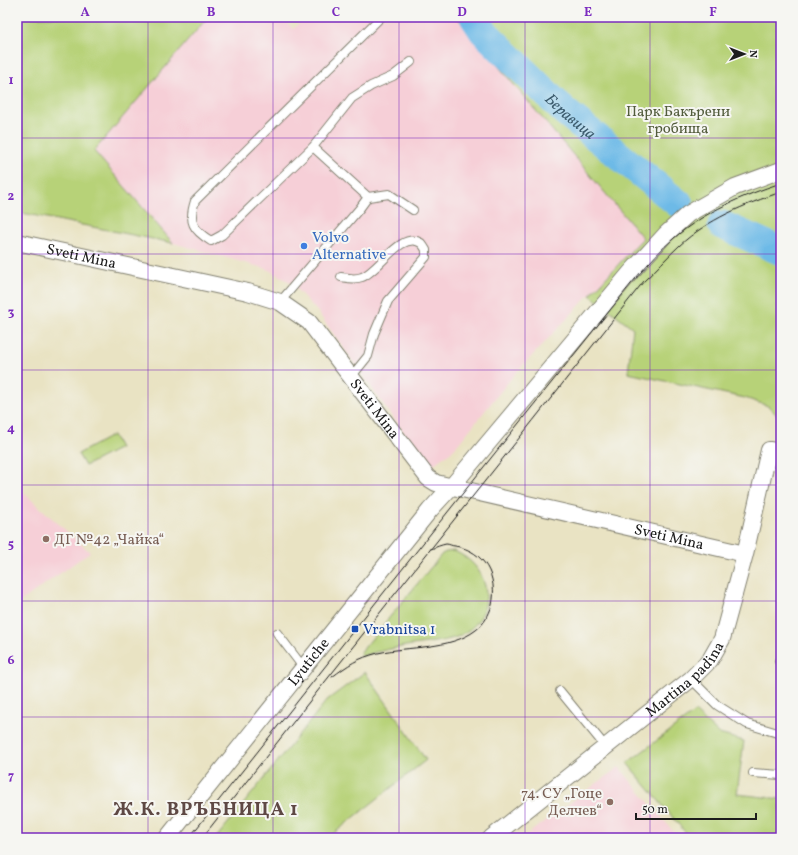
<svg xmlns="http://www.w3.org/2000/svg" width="798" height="855" viewBox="0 0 798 855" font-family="Vollkorn,serif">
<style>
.built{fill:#f6cfd7}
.green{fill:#b7d278;stroke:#6a774a}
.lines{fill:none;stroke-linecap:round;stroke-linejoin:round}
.river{stroke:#6dbae7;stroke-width:29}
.lane-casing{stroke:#828070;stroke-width:10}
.street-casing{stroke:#828070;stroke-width:18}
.lane{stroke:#fff;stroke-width:8}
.street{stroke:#fff;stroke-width:16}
.tram{stroke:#1c1c1c;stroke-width:1}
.grid{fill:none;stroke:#7b2cbf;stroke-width:1;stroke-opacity:0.55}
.shop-dot{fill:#3f7fe0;stroke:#f6f6f2;stroke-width:1.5}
.education-dot{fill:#8d6e63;stroke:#f6f6f2;stroke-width:1.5}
.transit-dot{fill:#1a4fb4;stroke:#f6f6f2;stroke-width:1.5}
.labels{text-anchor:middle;stroke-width:4;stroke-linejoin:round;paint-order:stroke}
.park-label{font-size:15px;fill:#525c3c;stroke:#f6f6f2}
.shop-label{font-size:15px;fill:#366cbe;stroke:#f6f6f2;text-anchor:start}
.street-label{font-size:15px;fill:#1c1c1c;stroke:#f6f6f2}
.education-label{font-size:15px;fill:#785e54;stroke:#f6f6f2;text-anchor:start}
.transit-label{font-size:15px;fill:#164399;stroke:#f6f6f2;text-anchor:start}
.water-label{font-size:16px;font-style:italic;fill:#3c5b6d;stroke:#f6f6f2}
.district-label{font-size:19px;font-weight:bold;letter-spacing:1px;fill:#5e4844;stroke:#f6f6f2}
.neatline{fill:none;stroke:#7b2cbf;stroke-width:1.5}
.grid-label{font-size:13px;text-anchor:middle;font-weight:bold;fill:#7b2cbf}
</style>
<rect width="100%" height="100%" fill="#f6f6f2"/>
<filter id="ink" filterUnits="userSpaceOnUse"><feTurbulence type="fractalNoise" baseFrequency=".025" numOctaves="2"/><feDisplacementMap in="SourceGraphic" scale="8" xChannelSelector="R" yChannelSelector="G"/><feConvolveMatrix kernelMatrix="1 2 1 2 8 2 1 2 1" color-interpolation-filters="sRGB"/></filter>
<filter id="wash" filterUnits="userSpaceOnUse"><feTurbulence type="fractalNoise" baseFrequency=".012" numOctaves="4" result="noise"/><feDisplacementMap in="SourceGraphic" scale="16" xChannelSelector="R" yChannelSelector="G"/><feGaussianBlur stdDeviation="0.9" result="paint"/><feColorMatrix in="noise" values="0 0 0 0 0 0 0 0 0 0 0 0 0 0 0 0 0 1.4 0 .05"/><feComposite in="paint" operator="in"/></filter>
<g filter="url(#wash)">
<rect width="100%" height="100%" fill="#e9e3c3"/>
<g class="built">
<polygon points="208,17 281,17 293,29 307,17 457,17 643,238 514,375 454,449 429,468 317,311 290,282 267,269 173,243 94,151"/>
<polygon points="17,487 90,552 17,604"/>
<polygon points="619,767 679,838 522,838"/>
</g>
<g class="green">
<polygon points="17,17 208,17 94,151 173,243 17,212"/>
<polygon points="457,17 781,17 781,419 768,406 745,398 628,373 633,328 590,295 643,238"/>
<polygon points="113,435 120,448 85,466 78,454"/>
<path d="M 454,551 C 470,558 481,569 485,586 C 490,610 477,630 454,638 C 441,642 425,643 412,645 C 395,648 378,651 361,656 L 360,653 L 442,554 L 446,552 Z"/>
<polygon points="365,672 426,760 328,838 216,838 327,700"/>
<polygon points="695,712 719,734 744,741 737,794 781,799 781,838 690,838 627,763"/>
</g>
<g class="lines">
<g class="river">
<path id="s1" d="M 474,17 L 483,31 L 564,111 L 679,204"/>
<polyline points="722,225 781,251"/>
</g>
</g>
</g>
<g filter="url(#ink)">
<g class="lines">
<defs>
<g id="lane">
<path d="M 381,17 L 195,201 C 188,222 193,230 211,241 L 222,235 L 313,147 L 352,98 L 371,86 L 393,76 L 411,62"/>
<polyline points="313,147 368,197"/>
<path d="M 341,277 C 348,278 355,280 362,277 C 379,271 401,230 421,243 C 423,245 425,248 426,250 L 426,257 L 388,301 L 374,334 L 368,356 L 351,377"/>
<polyline points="280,302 360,208 368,197 389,194 413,210"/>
<polyline points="277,633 303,667"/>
<polyline points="779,661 781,661"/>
<polyline points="691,679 717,705 747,724 781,734"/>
<polyline points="560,691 605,746"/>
<polyline points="753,773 781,775"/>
</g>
<g id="street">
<path id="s2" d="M 17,242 L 248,292 L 280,302 L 309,322 L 428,478 L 436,483 L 745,554"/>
<path id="s3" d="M 167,838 L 430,510 L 452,486 L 631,272 L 666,234 L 688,214 L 735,187 L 781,170"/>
<path id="s4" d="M 491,838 L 691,679 L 710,660 L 722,639 L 745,554 L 769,450 L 781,452"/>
</g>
</defs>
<use href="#lane" class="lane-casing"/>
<use href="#street" class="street-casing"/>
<use href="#lane" class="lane"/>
<use href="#street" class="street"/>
<g class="tram">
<path d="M 332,677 C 348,665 358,658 378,653 C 408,646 450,650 476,630 C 484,624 489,615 492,605 C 498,577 485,551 455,546 C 452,546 449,544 446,544 C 441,545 436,547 431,549"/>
<path d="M 189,838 C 299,700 408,561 519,423 C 548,387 577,351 606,315 C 627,289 649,260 674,238 C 706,211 742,196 781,183"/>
<path d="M 202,838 C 348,651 497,467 644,281 C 656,270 667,257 679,246 C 708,219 744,205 781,192"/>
</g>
</g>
</g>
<path class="grid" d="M 148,17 L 148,838M 273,17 L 273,838M 399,17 L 399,838M 525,17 L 525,838M 650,17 L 650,838M 17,138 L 781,138M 17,254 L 781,254M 17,370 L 781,370M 17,485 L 781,485M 17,601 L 781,601M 17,717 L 781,717"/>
<circle class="shop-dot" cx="304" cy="246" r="4"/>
<g class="education-dot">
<circle cx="46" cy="539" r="4"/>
<circle cx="610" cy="802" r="4"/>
</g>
<rect class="transit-dot" x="351" y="625" width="8" height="8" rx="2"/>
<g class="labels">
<g class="park-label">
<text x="678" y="116">Парк Бакърени<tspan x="678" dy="17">гробища</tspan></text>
</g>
<g class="shop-label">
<text x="312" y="242">Volvo<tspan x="312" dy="17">Alternative</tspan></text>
</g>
<g class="street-label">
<text dy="5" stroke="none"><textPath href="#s2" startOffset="66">Sveti Mina</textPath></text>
<text dy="5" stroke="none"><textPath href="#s2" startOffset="414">Sveti Mina</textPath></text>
<text dy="5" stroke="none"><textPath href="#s2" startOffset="750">Sveti Mina</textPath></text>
<text dy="5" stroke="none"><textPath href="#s3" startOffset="226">Lyutiche</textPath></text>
<text dy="5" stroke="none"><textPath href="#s4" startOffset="251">Martina padina</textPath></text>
</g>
<g class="education-label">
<text x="54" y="544">ДГ №42 „Чайка“</text>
<text x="602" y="798" text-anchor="end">74. СУ „Гоце<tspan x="602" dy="17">Делчев“</tspan></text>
</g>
<g class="transit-label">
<text x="363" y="634">Vrabnitsa 1</text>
</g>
<g class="water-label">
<text dy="6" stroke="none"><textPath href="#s1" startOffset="139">Беравица</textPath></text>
</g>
<g class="district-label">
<text x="206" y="815">Ж.К. ВРЪБНИЦА 1</text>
</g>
</g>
<rect width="798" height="855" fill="none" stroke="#f6f6f2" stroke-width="44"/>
<g transform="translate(744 54) rotate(90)" stroke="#f6f6f2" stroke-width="3" paint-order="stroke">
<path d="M0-3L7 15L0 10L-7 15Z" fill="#1c1c1c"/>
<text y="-6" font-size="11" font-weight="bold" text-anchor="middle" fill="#1c1c1c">N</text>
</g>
<path d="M636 813v6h120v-6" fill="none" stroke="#1c1c1c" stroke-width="2"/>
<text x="642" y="813" font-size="12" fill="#1c1c1c" stroke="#f6f6f2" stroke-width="3" paint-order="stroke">50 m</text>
<rect x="22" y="22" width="754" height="811" class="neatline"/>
<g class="grid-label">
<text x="85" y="16">A</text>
<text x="211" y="16">B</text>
<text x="336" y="16">C</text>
<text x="462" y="16">D</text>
<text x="588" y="16">E</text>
<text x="713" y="16">F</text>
<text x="11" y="84">1</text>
<text x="11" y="200">2</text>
<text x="11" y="316">3</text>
<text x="11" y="432">4</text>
<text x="11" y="548">5</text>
<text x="11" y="664">6</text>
<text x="11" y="780">7</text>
</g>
</svg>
